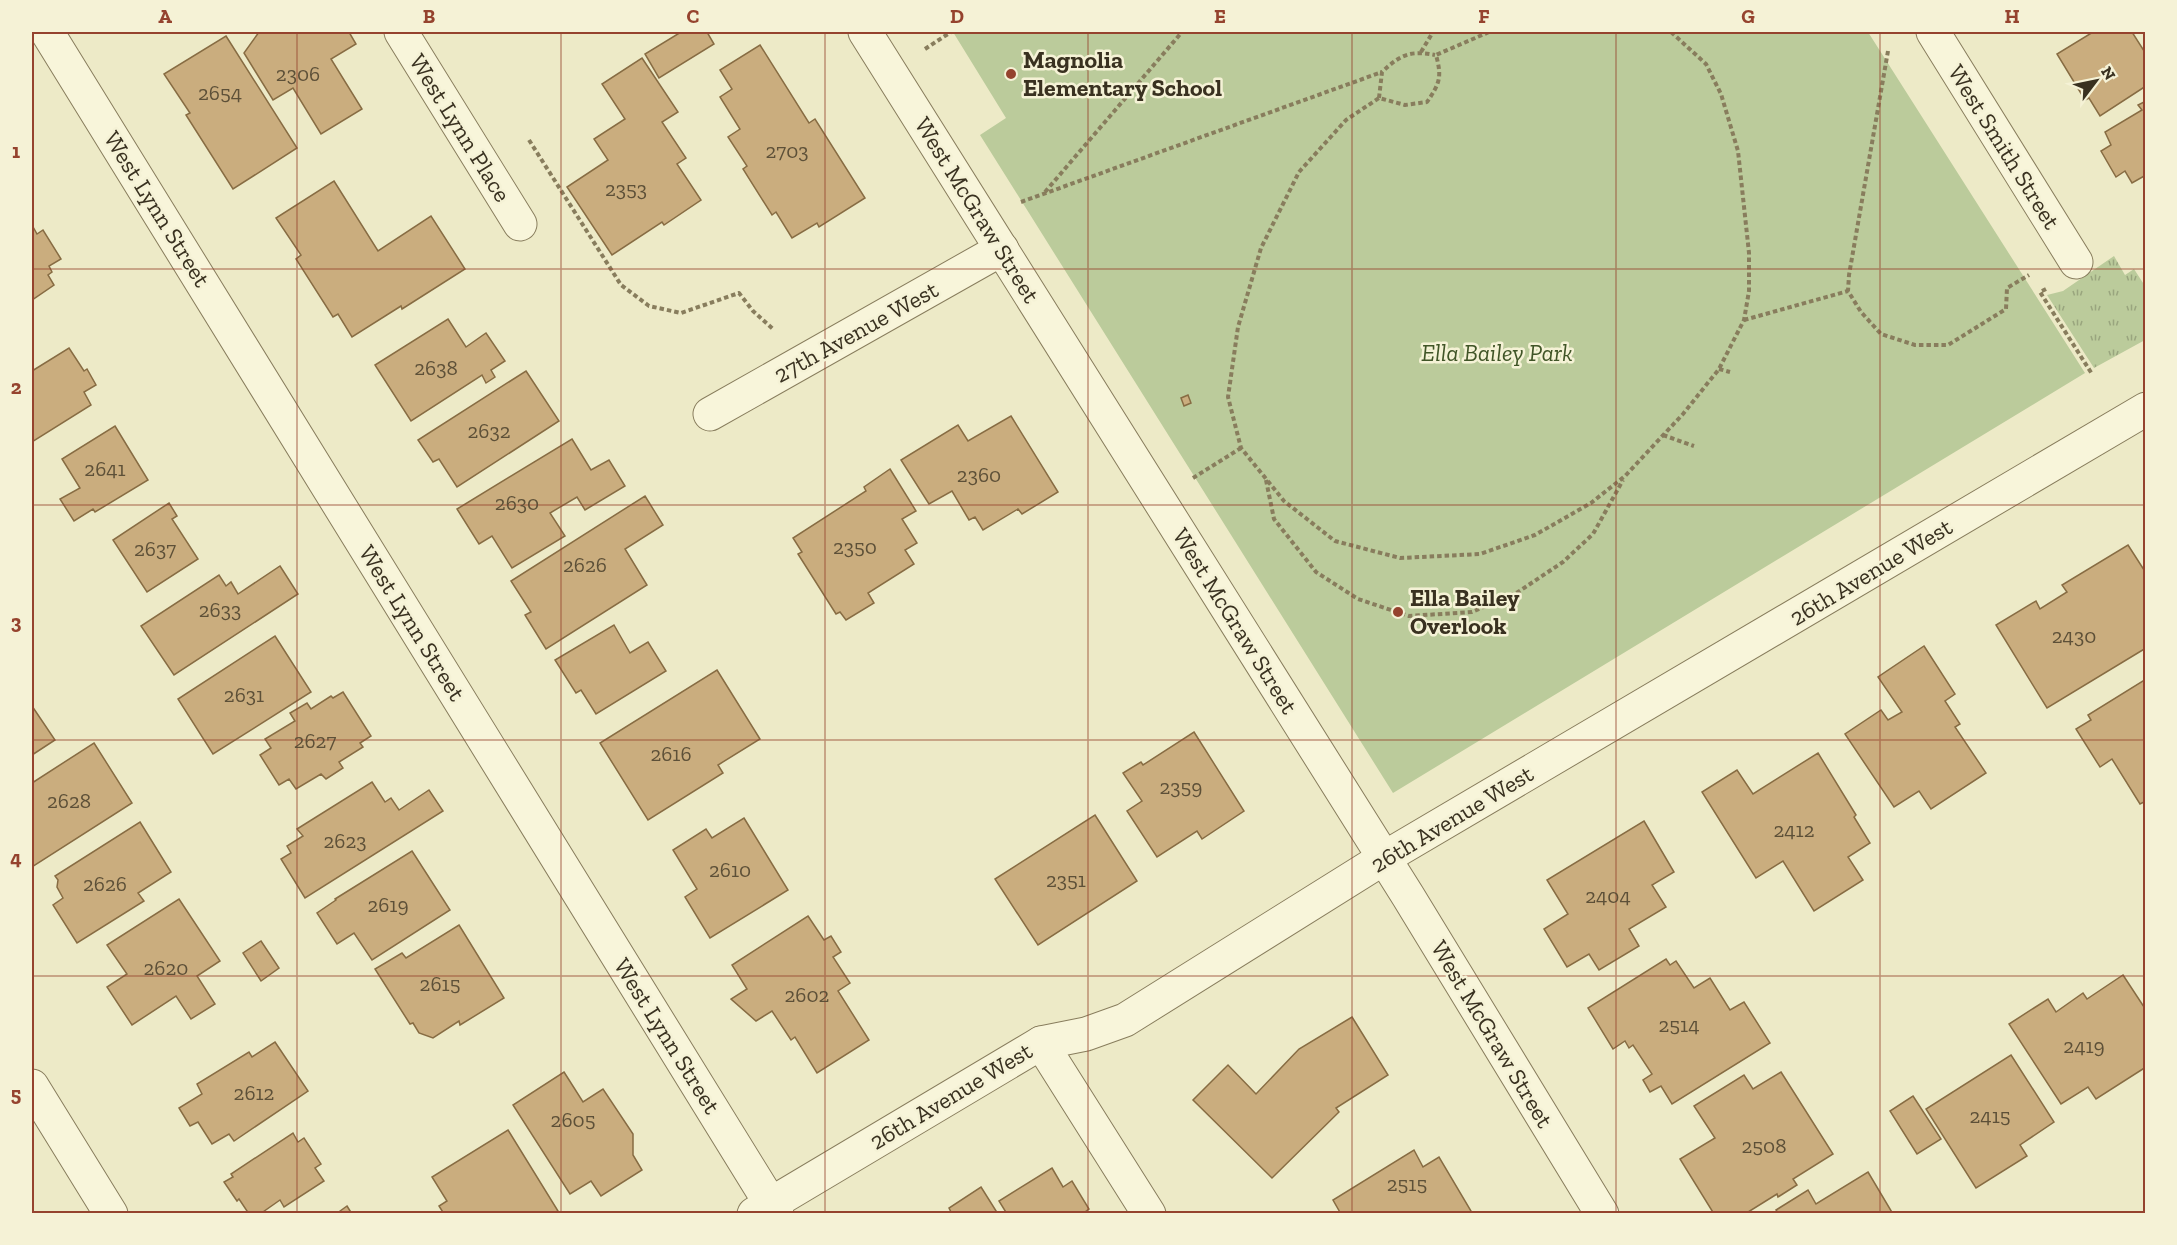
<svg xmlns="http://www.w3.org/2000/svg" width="2177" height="1245" viewBox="0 0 2177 1245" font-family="'Zilla Slab',serif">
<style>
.grass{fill:url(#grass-tufts)}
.green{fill:#bbcb9b}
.building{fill:#caad7e;stroke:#876c43;stroke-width:1.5}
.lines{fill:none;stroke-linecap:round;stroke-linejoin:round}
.street-casing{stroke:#887d5d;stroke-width:35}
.path{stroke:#887d5d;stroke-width:4;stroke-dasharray:4.5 3;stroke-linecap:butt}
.street{stroke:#f8f5da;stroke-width:33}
.grid{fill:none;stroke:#95432e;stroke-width:1.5;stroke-opacity:0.55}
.poi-dot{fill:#95432e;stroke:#f5f2d6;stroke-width:2}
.labels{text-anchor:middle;stroke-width:5;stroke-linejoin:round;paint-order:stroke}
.number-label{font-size:21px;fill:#5d5038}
.poi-label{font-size:24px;font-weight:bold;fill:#393120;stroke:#f5f2d6;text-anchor:start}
.street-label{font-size:24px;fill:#393120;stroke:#f5f2d6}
.park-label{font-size:24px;font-style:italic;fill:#405527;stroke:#f5f2d6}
.neatline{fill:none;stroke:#95432e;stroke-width:2}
.grid-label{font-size:20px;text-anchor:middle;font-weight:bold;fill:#95432e}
</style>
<defs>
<pattern id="grass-tufts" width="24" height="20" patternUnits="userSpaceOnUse" patternTransform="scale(1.5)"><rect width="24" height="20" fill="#bbcb9b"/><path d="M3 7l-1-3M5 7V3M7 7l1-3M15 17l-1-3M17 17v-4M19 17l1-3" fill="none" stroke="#99a57e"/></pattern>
</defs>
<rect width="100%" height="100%" fill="#edeac7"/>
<polygon class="grass" points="2114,256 2125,275 2134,269 2145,286 2145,340 2094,368 2047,295 2063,291"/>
<polygon class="green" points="953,32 1868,32 2085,373 1393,793 980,135 1006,118"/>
<g class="building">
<polygon points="259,32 349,32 356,44 331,59 362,109 321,134 293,88 273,100 244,53"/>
<polygon points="681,32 707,32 714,44 659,78 645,54"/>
<polygon points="2093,32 2132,32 2146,54 2146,86 2100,116 2089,98 2085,100 2057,54"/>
<polygon points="226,36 297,148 233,189 186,115 190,113 164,74"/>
<polygon points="760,45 809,123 815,119 865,198 819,227 817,223 792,238 776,212 772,215 743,169 747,166 728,137 740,129 720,97 732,89 720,70"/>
<polygon points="642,58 678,112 662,122 686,158 677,164 701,200 664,225 662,222 612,255 567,187 608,160 594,139 625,119 602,84"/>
<polygon points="2146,101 2146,175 2132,183 2125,171 2116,177 2101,151 2111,145 2105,132 2142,110 2138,105"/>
<polygon points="334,181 378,251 431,216 465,269 402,309 401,306 352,337 338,314 333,317 296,259 301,255 276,218"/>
<polygon points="32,225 37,234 43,230 61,259 49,266 52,272 48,275 54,285 32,300"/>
<polygon points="448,319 466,347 486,333 505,361 491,370 495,377 486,383 482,375 411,421 375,365"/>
<polygon points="69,348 84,371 87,369 96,385 84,392 91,405 32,442 32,371"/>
<polygon points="526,371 559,421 457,487 439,459 433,462 418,440"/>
<polygon points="1188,395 1191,403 1184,406 1181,398"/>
<polygon points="1011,416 1058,492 1022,514 1018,509 983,530 975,517 969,520 952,491 929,504 901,460 958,425 968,441"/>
<polygon points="115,426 148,480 95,512 93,509 74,521 60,499 80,488 62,459"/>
<polygon points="572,439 591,470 609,460 625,486 585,510 577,497 550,513 565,536 512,568 492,536 479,544 457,509"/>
<polygon points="890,469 916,511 902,519 917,543 905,550 914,564 868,593 874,603 846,620 840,612 836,614 798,554 802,552 793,538 866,491 864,487"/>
<polygon points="645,496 663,525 625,549 647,585 546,649 525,615 531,612 511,581"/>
<polygon points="169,503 177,516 172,519 198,559 147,592 113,540"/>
<polygon points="2128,545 2146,573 2146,648 2047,708 1996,625 2036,601 2040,609 2067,592 2062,585"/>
<polygon points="280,566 298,594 174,675 141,626 219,575 226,586 231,582 238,594"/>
<polygon points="614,625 630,653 648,642 666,671 596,714 581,690 576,693 555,660"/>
<polygon points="275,636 311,692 213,754 178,699"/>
<polygon points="1924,646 1955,694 1945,701 1960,724 1955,727 1986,773 1931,809 1919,791 1894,807 1845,734 1881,710 1888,720 1902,712 1878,677"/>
<polygon points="717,670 760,739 718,765 723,773 648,820 600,743"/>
<polygon points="2146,679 2146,801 2140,804 2112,759 2100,767 2076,729 2091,720 2088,715"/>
<polygon points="343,692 371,736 360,743 363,747 339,762 343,768 326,779 321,774 296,789 289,779 279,785 260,755 271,748 265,739 295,721 290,713 307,703 311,709 331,696 333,698"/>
<polygon points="32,706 55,740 32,755"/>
<polygon points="1194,732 1244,811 1202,839 1197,831 1157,857 1127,811 1142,801 1123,773 1141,762 1143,765"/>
<polygon points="94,743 132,803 32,867 32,783"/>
<polygon points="1818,753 1856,815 1854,817 1870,843 1848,857 1863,880 1814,911 1783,861 1756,878 1702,792 1737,770 1753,794"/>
<polygon points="372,782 385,802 391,798 399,810 429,790 443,811 305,898 281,859 291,853 287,846 303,836 297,829"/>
<polygon points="1095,815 1137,881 1038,945 995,879"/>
<polygon points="744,818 788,890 710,938 685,897 697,889 673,850 706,829 712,838"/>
<polygon points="1644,821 1674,872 1652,885 1666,907 1629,929 1639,946 1599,970 1589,954 1567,967 1544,929 1568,914 1547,880"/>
<polygon points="140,822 171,872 138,893 144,901 77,943 53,905 63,898 57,887 58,880 55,876"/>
<polygon points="412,851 450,910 372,960 354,933 337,944 317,913 336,900 335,899"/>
<polygon points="179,899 220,961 197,976 215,1004 191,1019 176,996 132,1025 107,987 127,974 107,945"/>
<polygon points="808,916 824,940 831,936 841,952 833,957 850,983 838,991 869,1040 817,1073 795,1037 791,1040 772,1011 756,1021 731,999 747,989 732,965"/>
<polygon points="459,925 504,998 460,1025 459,1021 433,1038 419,1033 413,1023 410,1024 375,969 402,953 406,958"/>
<polygon points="261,941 279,968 261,981 243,953"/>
<polygon points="1666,959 1670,965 1676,961 1694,988 1710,978 1730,1010 1744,1002 1770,1043 1672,1104 1661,1086 1650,1092 1643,1080 1652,1074 1633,1045 1629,1048 1625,1041 1613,1049 1588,1008"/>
<polygon points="2123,975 2146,1010 2146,1067 2096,1099 2088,1087 2061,1104 2009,1024 2048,999 2056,1012 2083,993 2087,999"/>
<polygon points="1352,1017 1388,1075 1336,1108 1339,1112 1272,1178 1193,1100 1228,1065 1256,1094 1299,1049"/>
<polygon points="275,1042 308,1091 234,1141 229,1134 212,1144 198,1122 190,1126 179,1108 202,1094 197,1084 249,1052 252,1057"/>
<polygon points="2011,1055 2054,1122 2020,1145 2027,1156 1976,1188 1926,1109"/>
<polygon points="564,1072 583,1102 603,1089 633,1134 633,1155 642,1170 601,1196 591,1181 570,1194 513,1105"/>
<polygon points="1781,1072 1833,1154 1793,1179 1797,1185 1778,1197 1777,1194 1745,1214 1714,1214 1680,1159 1715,1138 1694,1106 1744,1075 1753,1089"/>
<polygon points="1913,1096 1941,1139 1917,1154 1890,1111"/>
<polygon points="508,1130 558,1211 553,1214 444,1214 439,1206 447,1201 432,1177"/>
<polygon points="293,1133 298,1142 304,1138 321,1164 315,1168 324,1181 284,1207 280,1200 260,1214 249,1214 239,1199 237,1201 224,1182 233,1177 231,1174"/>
<polygon points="1414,1150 1423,1167 1439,1157 1471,1211 1467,1214 1341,1214 1333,1200"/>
<polygon points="1052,1168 1063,1187 1072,1181 1089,1209 1082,1214 1007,1214 999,1201"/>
<polygon points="1868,1172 1893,1214 1779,1214 1776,1210 1808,1190 1816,1204"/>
<polygon points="981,1187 998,1214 952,1214 949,1208"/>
<polygon points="347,1206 352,1214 336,1214"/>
</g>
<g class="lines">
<defs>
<g id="street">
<polyline points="47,32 777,1214"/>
<polyline points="401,32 520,224"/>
<polyline points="865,32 1408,896 1602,1214"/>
<polyline points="1933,32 2076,262"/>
<polyline points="710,414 1002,249"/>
<polyline points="1041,1043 1149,1214"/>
<polyline points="32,1086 111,1214"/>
<polyline points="754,1214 1041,1043 1086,1034 1125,1020 1384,858 2146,409"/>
</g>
</defs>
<use href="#street" class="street-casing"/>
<g class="path">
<path d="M 1489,32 L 1436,55 C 1442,77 1440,83 1427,102 L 1405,105 L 1379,98 L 1346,120 L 1299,172 L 1261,248 L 1238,327 L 1228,397 L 1241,448 L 1284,501 L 1335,541 L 1400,558 L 1480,554 L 1535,535 L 1591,503 L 1625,476 L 1683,414 L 1719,369 L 1744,320 L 1749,291 L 1749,253 L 1738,151 L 1721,94 L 1706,64 L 1671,32"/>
<polyline points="925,49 951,32"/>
<polyline points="1888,51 1849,275 1848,291 1861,312 1881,334 1915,345 1948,345 2006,309 2007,288 2029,275"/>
<polyline points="1421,52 1433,32"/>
<path d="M 1379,98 L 1382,72 C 1400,55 1410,50 1435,55"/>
<polyline points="529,140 621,285 649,306 681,313 739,293 753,311 774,330"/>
<polyline points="1045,192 1182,32"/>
<polyline points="1021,202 1382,72"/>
<polyline points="2046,289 2040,292 2092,374"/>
<polyline points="1744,320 1848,291"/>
<polyline points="1719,369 1730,372"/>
<polyline points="1663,435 1694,446"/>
<polyline points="1193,478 1241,448"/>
<polyline points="1266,480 1274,519 1316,572 1358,599 1409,616 1472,612 1518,592 1563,562 1593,534 1623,480"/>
</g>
<use href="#street" class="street"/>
</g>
<path class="grid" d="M 297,32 L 297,1214M 561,32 L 561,1214M 825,32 L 825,1214M 1088,32 L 1088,1214M 1352,32 L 1352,1214M 1616,32 L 1616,1214M 1880,32 L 1880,1214M 32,269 L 2146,269M 32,505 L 2146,505M 32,740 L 2146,740M 32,976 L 2146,976"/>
<g class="poi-dot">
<circle cx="1011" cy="74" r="6"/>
<circle cx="1398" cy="612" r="6"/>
</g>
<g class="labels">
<g class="number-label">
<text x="298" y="81">2306</text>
<text x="220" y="100">2654</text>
<text x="787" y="158">2703</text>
<text x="626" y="196">2353</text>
<text x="436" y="375">2638</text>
<text x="489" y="438">2632</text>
<text x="105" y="476">2641</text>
<text x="979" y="482">2360</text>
<text x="517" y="510">2630</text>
<text x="855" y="554">2350</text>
<text x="155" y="556">2637</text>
<text x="585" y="572">2626</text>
<text x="220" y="617">2633</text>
<text x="2074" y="643">2430</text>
<text x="244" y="702">2631</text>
<text x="315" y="748">2627</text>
<text x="671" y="761">2616</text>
<text x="1181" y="794">2359</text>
<text x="69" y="808">2628</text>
<text x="1794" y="837">2412</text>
<text x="345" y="848">2623</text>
<text x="730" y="877">2610</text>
<text x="1066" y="887">2351</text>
<text x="105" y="891">2626</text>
<text x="1608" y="903">2404</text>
<text x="388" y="912">2619</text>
<text x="166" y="975">2620</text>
<text x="440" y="991">2615</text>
<text x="807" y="1002">2602</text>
<text x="1679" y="1032">2514</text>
<text x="2084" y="1053">2419</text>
<text x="254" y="1100">2612</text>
<text x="1990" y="1123">2415</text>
<text x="573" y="1127">2605</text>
<text x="1764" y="1153">2508</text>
<text x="1407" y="1191">2515</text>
</g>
<g class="poi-label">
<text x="1023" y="68">Magnolia<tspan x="1023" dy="28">Elementary School</tspan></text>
<text x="1410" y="606">Ella Bailey<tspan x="1410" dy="28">Overlook</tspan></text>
</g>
<g class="street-label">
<text transform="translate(460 128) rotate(58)" y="8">West Lynn Place</text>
<text transform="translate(2004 147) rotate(58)" y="8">West Smith Street</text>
<text transform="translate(157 209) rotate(58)" y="8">West Lynn Street</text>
<text transform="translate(977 210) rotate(58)" y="8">West McGraw Street</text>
<text transform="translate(856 332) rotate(-29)" y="8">27th Avenue West</text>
<text transform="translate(1871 572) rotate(-31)" y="8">26th Avenue West</text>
<text transform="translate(1235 621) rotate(58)" y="8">West McGraw Street</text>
<text transform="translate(412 623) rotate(58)" y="8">West Lynn Street</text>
<text transform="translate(1452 819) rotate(-31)" y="8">26th Avenue West</text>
<text transform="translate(1492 1034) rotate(59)" y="8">West McGraw Street</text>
<text transform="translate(667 1036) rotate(58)" y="8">West Lynn Street</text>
<text transform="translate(951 1096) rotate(-31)" y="8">26th Avenue West</text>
</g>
<g class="park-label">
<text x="1497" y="361">Ella Bailey Park</text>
</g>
</g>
<rect width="2177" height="1245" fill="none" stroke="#f5f2d6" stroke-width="66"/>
<g transform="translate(2096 81) rotate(58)" stroke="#f5f2d6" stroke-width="4.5" paint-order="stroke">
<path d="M0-4.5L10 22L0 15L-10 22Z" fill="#393120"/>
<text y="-9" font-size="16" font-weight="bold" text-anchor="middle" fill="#393120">N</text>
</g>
<rect x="33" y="33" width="2111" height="1179" class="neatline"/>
<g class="grid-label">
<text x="165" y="23">A</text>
<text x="429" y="23">B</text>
<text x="693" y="23">C</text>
<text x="957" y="23">D</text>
<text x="1220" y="23">E</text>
<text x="1484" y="23">F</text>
<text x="1748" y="23">G</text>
<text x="2012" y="23">H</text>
<text x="16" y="158">1</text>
<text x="16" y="394">2</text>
<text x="16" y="629">3</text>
<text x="16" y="865">4</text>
<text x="16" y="1101">5</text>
</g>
</svg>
